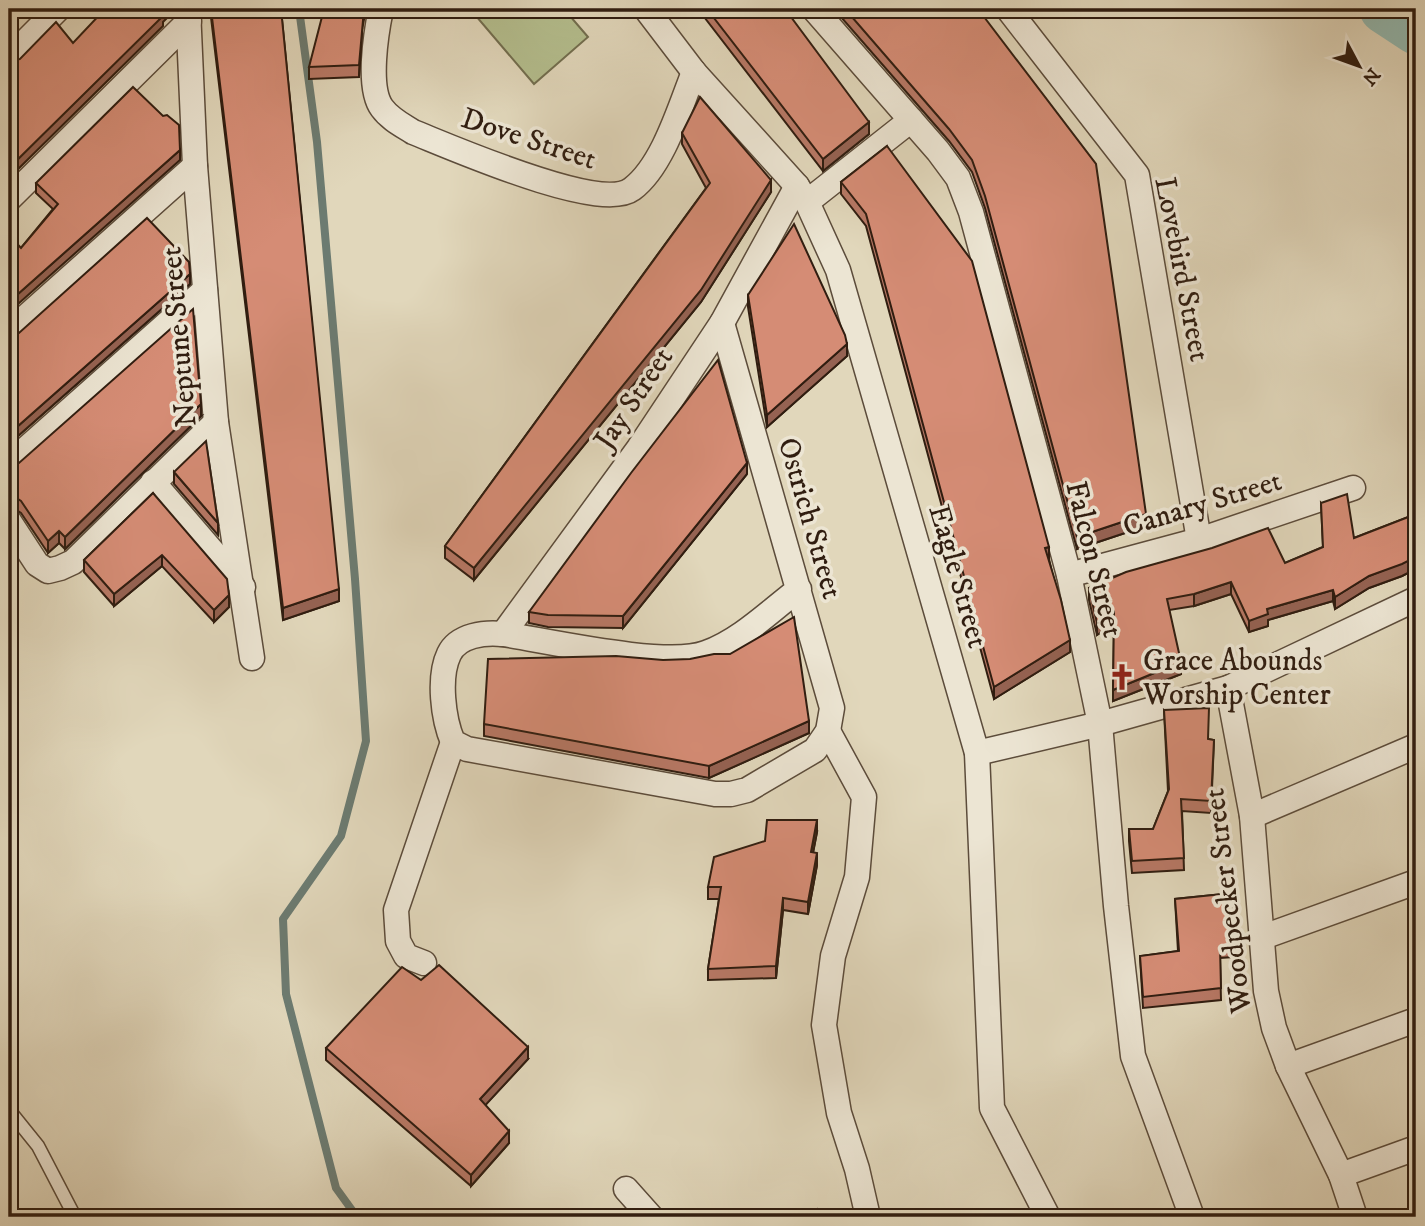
<svg xmlns="http://www.w3.org/2000/svg" width="1425" height="1226" viewBox="0 0 1425 1226" font-family="'IM FELL DW Pica',serif">
<style>
.green{fill:#b4be8e;stroke:#726e4f;stroke-width:2}
.lines{fill:none;stroke-linecap:round;stroke-linejoin:round}
.stream{stroke:#6c7b71;stroke-width:8}
.river{stroke:#94bab1;stroke-width:49}
.service-casing{stroke:#5c4c3b;stroke-width:15}
.minor-casing{stroke:#5c4c3b;stroke-width:27}
.service{stroke:#ece5d3;stroke-width:12}
.minor{stroke:#ece5d3;stroke-width:24}
.wall{fill:#b77865;stroke:#301d10;stroke-width:2}
.shaded-wall{fill:#956252;stroke:#301d10;stroke-width:2}
.building{fill:#d58c75;stroke:#301d10;stroke-width:2}
.labels{text-anchor:middle;stroke-width:7;stroke-linejoin:round;paint-order:stroke}
.street-label{font-size:30px;fill:#301d10;stroke:#ece5d3}
.poi-label{font-size:30px;fill:#301d10;stroke:#ece5d3;text-anchor:start}
</style>
<rect width="100%" height="100%" fill="#e1d7bb"/>
<filter id="stains"><feTurbulence type="fractalNoise" baseFrequency=".00286" numOctaves="4"/><feColorMatrix values="0 0 0 0 .2 0 0 0 0 .09 0 0 0 0 .02 0 0 0 .5 -.17"/></filter>
<radialGradient id="worn" r=".72"><stop offset=".6" stop-color="#630" stop-opacity="0"/><stop offset="1" stop-color="#630" stop-opacity=".3"/></radialGradient>
<polygon class="green" points="470,9 564,9 588,37 534,84"/>
<g class="lines">
<polyline class="stream" points="299,9 317,142 355,579 366,741 341,836 283,919 286,994 336,1188 357,1217"/>
<polyline class="river" points="1384,9 1416,30"/>
<defs>
<polyline id="service" points="9,1110 38,1146 75,1217"/>
<g id="minor">
<polyline points="188,9 195,166 216,422 252,658"/>
<path d="M 381,9 C 376,33 367,88 382,108 C 390,119 402,125 413,132 C 451,147 600,213 632,189 C 663,166 680,107 694,72"/>
<polyline points="646,9 694,72 797,186 807,202 838,270 977,753 992,1108 1048,1217"/>
<polyline points="814,9 938,151 958,178 971,212 1069,575 1100,724 1116,906 1133,1056 1192,1217"/>
<polyline points="1008,9 1137,175 1199,540"/>
<polyline points="9,58 58,9"/>
<polyline points="9,199 189,21"/>
<polyline points="807,202 911,120"/>
<path d="M 722,323 L 832,708 L 828,731 L 815,750 L 747,790 L 731,794 L 715,794 L 467,749 L 453,742 C 443,719 438,677 449,654 C 458,635 485,632 503,634 C 549,641 666,668 706,653 C 740,641 770,611 799,589"/>
<polyline points="9,332 195,166"/>
<polyline points="9,464 205,290"/>
<polyline points="153,482 243,587"/>
<polyline points="9,521 37,564 48,571 60,568 73,562 216,422"/>
<polyline points="1069,575 1199,540 1353,488"/>
<polyline points="503,634 639,448 722,323 797,186"/>
<polyline points="1228,688 1252,816 1266,991 1274,1028 1288,1066 1341,1175 1355,1217"/>
<polyline points="828,731 864,797 857,877 833,956 824,1025 839,1113 857,1169 868,1217"/>
<polyline points="977,753 1100,724 1228,688 1416,599"/>
<polyline points="1252,816 1416,746"/>
<polyline points="1263,937 1416,882"/>
<polyline points="424,963 406,956 398,941 396,910 453,742"/>
<polyline points="1288,1066 1416,1020"/>
<polyline points="1341,1175 1416,1148"/>
<polyline points="626,1189 651,1217"/>
</g>
</defs>
<use href="#service" class="service-casing"/>
<use href="#minor" class="minor-casing"/>
<use href="#service" class="service"/>
<use href="#minor" class="minor"/>
</g>
<g class="wall">
<polygon points="210,9 281,9 339,601 283,620"/>
<polygon points="698,9 785,9 869,134 823,171"/>
<polygon points="834,9 978,9 1146,526 1077,549 985,208 972,172 949,141"/>
<polygon points="362,30 359,77 309,79 309,67"/>
<polygon points="682,133 771,192 701,302 474,580 445,558 445,546 706,188 682,144"/>
<polygon points="887,146 1049,559 1070,652 994,699 866,226 841,194 841,182"/>
<polygon points="180,160 21,248 53,209 36,193 36,183"/>
<polygon points="190,284 18,436 9,425 9,336 13,336"/>
<polygon points="748,295 847,356 767,427 748,307"/>
<polygon points="201,416 65,549 59,543 48,553 21,513 12,507 9,502 9,466 11,467"/>
<polygon points="174,472 218,523 218,535 174,484"/>
<polygon points="747,474 623,628 548,627 529,623 529,612"/>
<polygon points="153,493 229,607 214,622 162,566 114,606 84,572 84,560"/>
<polygon points="1321,503 1354,538 1416,514 1416,569 1402,576 1369,588 1335,609 1333,601 1268,620 1268,626 1249,632 1231,594 1194,606 1169,610 1181,674 1113,701 1114,624 1097,635 1089,600 1089,588 1285,563 1323,547"/>
<polygon points="1164,710 1208,739 1214,740 1211,813 1182,811 1184,870 1132,873 1129,841 1129,829 1153,829 1168,791"/>
<polygon points="484,724 809,733 709,778 484,736"/>
<polygon points="817,832 813,852 817,865 808,914 783,910 776,978 708,980 708,969 719,899 708,899 708,887"/>
<polygon points="1232,893 1233,957 1220,958 1221,1000 1143,1008 1140,956 1178,951 1175,899"/>
<polygon points="326,1048 528,1059 485,1105 509,1143 471,1186 326,1060"/>
</g>
<g class="shaded-wall">
<polygon points="166,9 174,9 173,12 163,22 163,26 9,178 9,168"/>
<polygon points="364,9 366,9 362,30 359,77 362,18"/>
<polygon points="869,122 869,134 823,171 823,159"/>
<polygon points="180,150 180,160 9,312 9,302"/>
<polygon points="771,180 771,192 701,302 474,580 474,568"/>
<polygon points="190,274 190,284 18,436 18,426"/>
<polygon points="847,344 847,356 767,427 767,415"/>
<polygon points="201,404 201,416 65,549 65,537"/>
<polygon points="747,463 747,474 623,628 623,616"/>
<polygon points="1146,514 1146,526 1077,549 1077,537"/>
<polygon points="59,531 59,543 48,553 48,541"/>
<polygon points="1049,547 1049,559 1045,560 1045,548"/>
<polygon points="162,555 162,566 114,606 114,594"/>
<polygon points="1416,557 1416,569 1402,576 1369,588 1335,609 1335,597 1369,576"/>
<polygon points="1231,582 1231,594 1194,606 1194,594"/>
<polygon points="339,589 339,601 283,620 283,608"/>
<polygon points="1333,590 1333,601 1268,620 1268,626 1249,632 1249,621 1267,609"/>
<polygon points="229,595 229,607 214,622 214,610"/>
<polygon points="1114,612 1114,624 1097,635 1097,623"/>
<polygon points="1070,640 1070,652 994,699 994,687"/>
<polygon points="1181,662 1181,674 1113,701 1113,690"/>
<polygon points="809,721 809,733 709,778 709,766"/>
<polygon points="817,820 817,832 811,864 811,852"/>
<polygon points="817,853 817,865 808,914 808,902"/>
<polygon points="783,898 783,910 776,978 776,966"/>
<polygon points="528,1047 528,1059 480,1111 480,1099"/>
<polygon points="509,1131 509,1143 471,1186 471,1175"/>
</g>
<g class="building">
<polygon points="105,9 166,9 161,14 163,16 9,168 9,63 20,59 56,22 73,43"/>
<polygon points="211,9 281,9 339,589 283,608"/>
<polygon points="324,9 364,9 359,65 309,67"/>
<polygon points="707,9 785,9 869,122 823,159"/>
<polygon points="845,9 978,9 1096,164 1146,514 1077,537 985,196 972,160 949,129"/>
<polygon points="133,87 163,116 167,115 179,125 180,150 9,302 9,235 21,248 58,204 36,183"/>
<polygon points="700,97 771,180 701,290 474,568 445,546 710,183 682,133"/>
<polygon points="887,146 972,261 1049,547 1045,548 1061,600 1070,640 994,687 866,214 841,182"/>
<polygon points="147,218 189,262 190,274 18,426 9,416 9,336 13,336 19,333"/>
<polygon points="794,224 845,335 847,344 767,415 748,295"/>
<polygon points="193,309 201,404 65,537 59,531 48,541 21,501 12,495 9,490 9,466 11,467 19,463"/>
<polygon points="718,360 747,463 623,616 548,615 529,612 631,473"/>
<polygon points="206,441 218,523 174,472"/>
<polygon points="153,493 227,579 229,595 214,610 162,555 114,594 84,560"/>
<polygon points="1347,494 1354,538 1416,514 1416,557 1402,564 1369,576 1335,597 1333,590 1267,609 1268,614 1249,621 1231,582 1194,594 1167,599 1181,662 1113,690 1114,612 1097,623 1089,588 1126,572 1212,548 1268,528 1285,563 1323,547 1321,503"/>
<polygon points="794,617 809,721 709,766 484,724 488,659 616,656 663,660 690,659 714,654 730,654"/>
<polygon points="1209,708 1208,739 1214,740 1211,801 1181,799 1184,858 1132,861 1129,829 1153,829 1169,789 1164,710"/>
<polygon points="767,820 817,820 811,852 817,853 808,902 783,898 776,966 708,969 721,887 708,887 714,857 765,841"/>
<polygon points="1232,893 1233,945 1220,946 1221,988 1143,997 1140,956 1179,951 1175,899"/>
<polygon points="439,965 528,1047 480,1099 509,1131 471,1175 326,1048 402,967 421,980"/>
<polygon points="817,1209 819,1217 791,1217 791,1216"/>
</g>
<defs>
<symbol id="church-bare" viewBox="-9 -9 18 18"><path d="M-1.2-6h2.4v3.5h3.3v2.4h-3.3V6h-2.4V-.1h-3.3v-2.4h3.3Z" fill="#8f2418" stroke="#ece5d3" stroke-width="2.5" paint-order="stroke"/></symbol>
</defs>
<g fill-rule="evenodd">
<use href="#church-bare" x="1103" y="658" width="38" height="38"/>
</g>
<g class="labels">
<g class="street-label">
<text transform="translate(529 138) rotate(18)" y="10">Dove Street</text>
<text transform="translate(1183 269) rotate(79)" y="10">Lovebird Street</text>
<text transform="translate(178 337) rotate(-95)" y="10">Neptune Street</text>
<text transform="translate(633 398) rotate(-56)" y="10">Jay Street</text>
<text transform="translate(1202 503) rotate(-17)" y="10">Canary Street</text>
<text transform="translate(811 518) rotate(74)" y="10">Ostrich Street</text>
<text transform="translate(1095 559) rotate(76)" y="10">Falcon Street</text>
<text transform="translate(959 576) rotate(74)" y="10">Eagle Street</text>
<text transform="translate(1227 901) rotate(-97)" y="10">Woodpecker Street</text>
</g>
<g class="poi-label">
<text x="1143" y="670">Grace Abounds<tspan x="1143" dy="34">Worship Center</tspan></text>
</g>
</g>
<rect width="1425" height="1226" fill="none" stroke="#e1d7bb" stroke-width="35"/>
<rect x="10" y="10" width="1404" height="1205" fill="none" stroke="#301d10" stroke-width="3.5"/>
<rect x="18" y="18" width="1390" height="1191" fill="none" stroke="#301d10" stroke-width="2"/>
<g transform="translate(1359 66) rotate(131)" stroke="#ece5d3" stroke-width="5" paint-order="stroke">
<path d="M0-5L12 26L0 18L-12 26Z" fill="#301d10"/>
<text y="-10" font-size="19" font-weight="bold" text-anchor="middle" fill="#301d10">N</text>
</g>
<rect width="100%" height="100%" filter="url(#stains)"/>
<rect width="100%" height="100%" fill="url(#worn)"/>
</svg>
